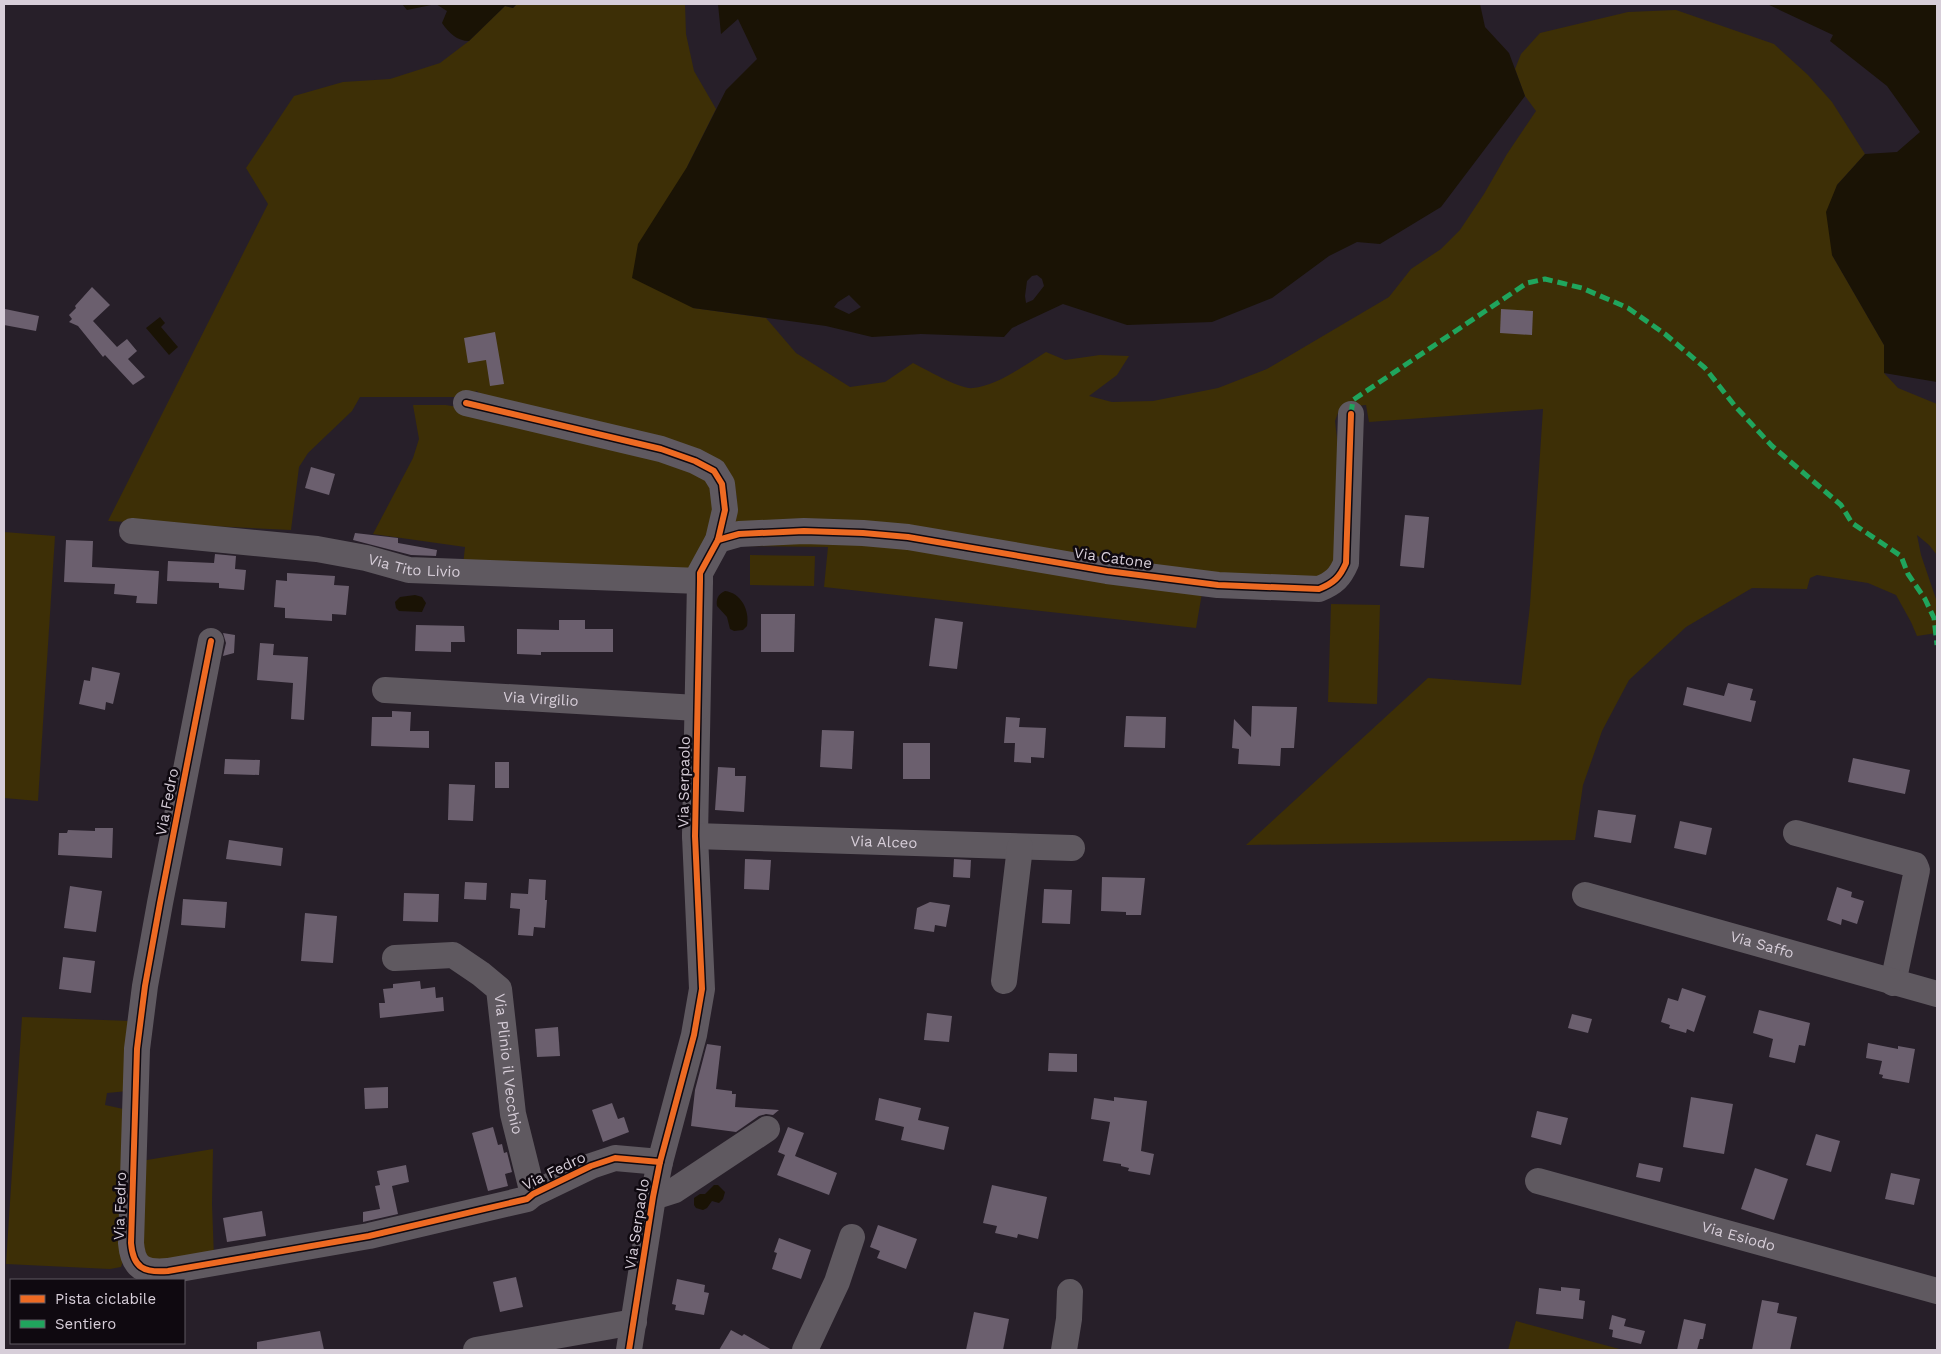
<svg xmlns="http://www.w3.org/2000/svg" width="1941" height="1354" viewBox="0 0 1941 1354" font-family="'Work Sans',sans-serif">
<style>
.green{fill:#3d2f06}
.water{fill:#1a1305;fill-rule:evenodd}
.building{fill:#6b5f6e}
.lines{fill:none;stroke-linecap:round;stroke-linejoin:round}
.minor{stroke:#5f5960;stroke-width:26}
.quiet{stroke:#20a55d;stroke-width:5;stroke-dasharray:10 5;stroke-linecap:butt}
.cycleway-casing{stroke:#0f0910;stroke-width:9}
.cycleway{stroke:#ed6a23;stroke-width:6}
.labels{text-anchor:middle;stroke-width:5;stroke-linejoin:round;paint-order:stroke}
.street-label{font-size:15px;fill:#d7ced9;stroke:#0f0910}
</style>
<rect width="100%" height="100%" fill="#271f29"/>
<g class="green">
<path d="M 517,4 L 685,4 L 686,34 L 694,71 L 716,109 L 687,167 L 693,308 L 766,318 L 796,353 L 850,387 L 885,382 L 913,363 C 925,369 961,390 973,388 C 997,386 1025,365 1046,352 L 1065,360 L 1100,355 L 1129,356 L 1117,375 L 1089,396 L 1112,402 L 1153,401 L 1218,388 L 1267,369 L 1389,297 L 1411,269 L 1441,249 L 1460,230 L 1484,194 L 1507,154 L 1536,111 L 1525,96 L 1515,69 L 1521,54 L 1540,33 L 1628,12 L 1676,10 L 1774,44 L 1808,75 L 1832,102 L 1865,154 L 1837,185 L 1832,255 L 1884,345 L 1884,373 L 1898,388 L 1937,404 L 1937,555 L 1929,545 L 1917,535 L 1921,555 L 1937,602 L 1937,633 L 1917,636 L 1911,622 L 1896,595 L 1868,583 L 1817,575 L 1810,578 L 1807,589 L 1752,588 L 1686,627 L 1629,680 L 1602,731 L 1583,785 L 1575,840 L 1246,845 L 1428,678 L 1521,685 L 1530,605 L 1543,409 L 1369,422 L 1366,405 L 1343,407 L 1338,413 L 1335,421 L 1338,447 L 1338,562 L 1311,582 L 736,525 L 732,518 L 737,498 L 732,479 L 486,400 L 477,391 L 462,397 L 360,397 L 352,411 L 308,453 L 299,467 L 291,530 L 108,521 L 268,204 L 246,168 L 294,96 L 343,82 L 390,79 L 440,63 L 469,41 L 505,6 L 513,8 Z"/>
<polygon points="413,405 446,405 474,410 697,468 717,497 704,545 686,573 463,565 465,547 373,534 413,458 419,439"/>
<polygon points="4,532 55,536 38,801 4,798"/>
<polygon points="826,536 1202,593 1196,628 824,587 828,547 743,546"/>
<polygon points="750,555 815,556 814,586 750,585"/>
<polygon points="1331,604 1380,605 1377,704 1328,702"/>
<polygon points="22,1017 131,1021 128,1091 107,1093 105,1105 128,1110 126,1253 121,1267 110,1269 6,1264"/>
<polygon points="213,1149 212,1204 214,1258 149,1260 139,1237 141,1161"/>
<polygon points="1516,1321 1623,1350 1508,1350"/>
</g>
<g class="water">
<path d="M 402,4 L 517,4 L 513,8 L 505,6 L 469,41 C 457,41 449,33 442,23 L 447,11 L 436,4 L 407,10 Z"/>
<path d="M 718,4 L 1480,4 L 1485,27 L 1509,53 L 1525,96 L 1441,207 L 1380,244 L 1357,242 L 1329,256 L 1272,298 L 1212,322 L 1127,325 L 1063,304 L 1012,328 L 1004,337 L 921,334 L 872,337 L 826,326 L 693,308 L 632,278 L 638,244 L 687,167 L 726,90 L 757,59 L 738,19 L 721,34 ZM 1037,275 L 1042,279 L 1044,286 L 1033,300 L 1026,303 L 1025,296 L 1027,281 L 1032,276 ZM 849,295 L 861,307 L 849,314 L 834,307 L 838,302 Z"/>
<polygon points="1767,4 1937,4 1937,382 1884,373 1884,345 1832,255 1826,212 1837,185 1865,154 1897,152 1920,132 1887,86 1830,41 1833,35"/>
<polygon points="160,317 165,323 161,327 178,347 169,355 146,328"/>
<path d="M 725,591 C 741,593 750,610 747,626 L 743,630 L 734,631 L 730,629 L 727,617 L 717,606 C 716,599 718,594 725,591 Z"/>
<polygon points="415,595 422,597 426,603 422,612 399,611 396,608 395,602 400,597"/>
<polygon points="714,1185 718,1185 725,1192 723,1199 719,1203 712,1201 707,1208 703,1210 696,1208 694,1205 694,1198 700,1194 705,1194"/>
</g>
<g class="building">
<polygon points="92,287 110,305 93,321 117,347 127,339 137,351 128,359 145,377 133,385 105,355 103,357 78,326 69,322 72,319 69,315 76,308 75,306"/>
<polygon points="5,309 39,316 36,331 4,325"/>
<polygon points="1501,309 1533,311 1532,335 1500,333"/>
<polygon points="495,332 504,384 490,386 486,360 468,363 464,338"/>
<polygon points="311,467 335,474 329,495 305,488"/>
<polygon points="1405,515 1429,517 1424,568 1400,566"/>
<polygon points="355,533 398,538 398,543 437,550 436,556 411,555 353,540"/>
<polygon points="66,540 93,541 92,567 159,571 157,604 136,603 137,596 114,594 115,584 64,582"/>
<polygon points="215,554 236,556 235,569 246,570 244,590 219,588 219,583 167,581 168,561 214,563"/>
<polygon points="287,573 335,576 334,585 349,586 346,615 332,614 332,621 285,618 285,608 274,607 276,580 287,581"/>
<polygon points="761,614 795,614 794,652 761,652"/>
<polygon points="935,618 963,622 957,669 929,666"/>
<polygon points="559,620 585,620 585,629 613,629 613,652 541,652 541,655 517,654 517,629 559,630"/>
<polygon points="416,625 464,626 465,642 451,642 451,652 415,651"/>
<polygon points="223,633 235,635 234,653 223,656 226,643"/>
<polygon points="260,643 274,644 273,655 308,657 304,720 291,719 293,683 257,680"/>
<polygon points="92,667 120,673 113,704 106,702 105,710 79,704 84,680 90,681"/>
<polygon points="1728,683 1753,689 1750,700 1756,701 1751,722 1683,705 1687,687 1724,696"/>
<polygon points="1252,706 1297,707 1294,748 1281,748 1280,766 1238,764 1239,749 1232,748 1234,719 1251,737"/>
<polygon points="392,711 411,712 410,731 429,731 429,748 371,746 372,717 392,717"/>
<polygon points="1126,716 1166,717 1165,748 1124,747"/>
<polygon points="1006,717 1020,718 1019,727 1046,728 1044,758 1031,757 1031,763 1014,762 1015,743 1004,743"/>
<polygon points="822,730 854,731 852,769 820,767"/>
<rect x="903" y="743" width="27" height="36"/>
<polygon points="1853,758 1910,770 1905,794 1848,782"/>
<polygon points="225,759 260,760 259,775 224,774"/>
<rect x="495" y="762" width="14" height="26"/>
<polygon points="718,767 735,768 735,776 746,776 744,812 715,810"/>
<polygon points="449,784 475,785 473,821 448,820"/>
<polygon points="1598,810 1636,815 1631,843 1594,837"/>
<polygon points="1680,821 1712,828 1706,855 1674,848"/>
<polygon points="95,828 113,828 112,858 58,855 59,833 67,833 68,830 95,831"/>
<polygon points="229,840 283,848 281,866 226,859"/>
<polygon points="745,859 771,860 769,890 744,889"/>
<polygon points="954,859 971,860 970,878 953,877"/>
<polygon points="1102,877 1145,878 1141,915 1126,915 1126,912 1101,911"/>
<polygon points="529,879 546,880 545,900 547,900 545,928 534,927 533,936 518,935 520,909 510,908 511,893 528,894"/>
<polygon points="465,882 487,883 486,900 464,899"/>
<polygon points="70,886 102,891 96,932 64,928"/>
<polygon points="1837,887 1852,892 1851,897 1864,901 1857,924 1842,919 1841,925 1827,920"/>
<polygon points="1044,889 1072,890 1070,924 1042,923"/>
<polygon points="404,893 439,894 438,922 403,921"/>
<polygon points="183,899 227,902 225,928 181,925"/>
<polygon points="930,902 950,905 946,927 935,925 934,932 914,929 917,908"/>
<polygon points="305,913 337,916 333,963 301,961"/>
<polygon points="63,957 95,961 91,993 59,989"/>
<polygon points="420,981 421,989 435,987 436,998 443,997 444,1011 380,1018 379,1003 385,1003 383,989 393,988 393,984"/>
<polygon points="1682,988 1706,996 1694,1032 1687,1029 1686,1033 1669,1028 1670,1025 1661,1022 1668,998 1678,1001"/>
<polygon points="1759,1010 1810,1023 1805,1046 1799,1045 1795,1063 1769,1057 1773,1039 1753,1033"/>
<polygon points="927,1013 952,1016 949,1042 924,1040"/>
<polygon points="1572,1014 1592,1019 1588,1033 1568,1028"/>
<polygon points="558,1027 560,1056 537,1057 535,1029"/>
<polygon points="1868,1043 1898,1049 1898,1046 1915,1049 1909,1083 1882,1078 1883,1075 1879,1074 1882,1061 1866,1058"/>
<polygon points="707,1044 721,1046 716,1089 732,1091 732,1094 736,1094 735,1107 779,1110 773,1115 766,1114 759,1116 736,1132 691,1126 695,1090"/>
<polygon points="1049,1053 1077,1054 1077,1072 1048,1071"/>
<polygon points="388,1087 388,1108 365,1109 364,1088"/>
<polygon points="1114,1097 1147,1101 1141,1151 1154,1154 1150,1175 1128,1171 1129,1168 1121,1166 1121,1164 1103,1161 1110,1122 1091,1119 1094,1098 1114,1101"/>
<polygon points="1691,1097 1733,1104 1724,1154 1683,1147"/>
<polygon points="879,1098 921,1108 918,1120 949,1127 944,1150 901,1140 904,1127 875,1120"/>
<polygon points="612,1103 618,1119 624,1117 629,1132 603,1142 592,1110"/>
<polygon points="1537,1111 1568,1118 1561,1145 1531,1137"/>
<polygon points="493,1127 498,1145 502,1144 504,1153 507,1152 512,1172 505,1174 508,1186 488,1191 472,1133"/>
<polygon points="788,1127 804,1133 795,1156 837,1173 829,1195 777,1175 785,1155 778,1152"/>
<polygon points="1816,1134 1840,1141 1831,1172 1806,1165"/>
<polygon points="1639,1163 1663,1168 1660,1182 1636,1177"/>
<polygon points="406,1165 409,1182 392,1186 398,1214 363,1222 363,1212 380,1209 375,1186 380,1185 377,1171"/>
<polygon points="1755,1168 1788,1179 1774,1220 1741,1209"/>
<polygon points="1891,1173 1920,1179 1914,1205 1885,1199"/>
<polygon points="992,1185 1047,1197 1038,1239 1018,1234 1017,1238 995,1233 997,1226 983,1223"/>
<polygon points="262,1211 266,1236 227,1242 223,1218"/>
<polygon points="878,1225 917,1239 906,1269 877,1258 880,1251 870,1247"/>
<polygon points="779,1238 811,1250 801,1279 772,1269 777,1253 774,1252"/>
<polygon points="516,1277 523,1307 500,1312 493,1282"/>
<polygon points="677,1279 705,1285 704,1292 709,1293 704,1315 675,1310 676,1305 672,1304"/>
<polygon points="1561,1287 1580,1289 1579,1300 1585,1301 1583,1319 1536,1314 1539,1288 1561,1291"/>
<polygon points="1762,1300 1779,1303 1777,1313 1797,1317 1790,1350 1752,1350"/>
<polygon points="974,1312 1009,1319 1003,1350 966,1350"/>
<polygon points="1612,1315 1626,1319 1624,1326 1645,1331 1641,1344 1612,1337 1613,1330 1609,1329"/>
<polygon points="1684,1319 1706,1324 1703,1339 1700,1339 1697,1350 1677,1350"/>
<polygon points="731,1330 742,1336 744,1334 772,1350 719,1350"/>
<polygon points="320,1331 324,1350 257,1350 257,1342"/>
</g>
<g class="lines">
<g class="minor">
<polyline points="466,403 661,449 695,461 714,471 722,484 725,510 718,540 700,573 700,581 695,836 702,989 694,1035 660,1162 653,1197 629,1350"/>
<path id="s1" d="M 132,531 L 317,549 L 366,558 L 409,570 L 700,581"/>
<path d="M 718,540 L 739,534 L 804,531 L 863,533 L 908,537 L 1107,571 L 1218,585 L 1319,589 C 1334,583 1340,577 1346,563 L 1351,414"/>
<path d="M 211,641 L 160,903 L 145,986 L 137,1049 L 131,1243 C 133,1268 144,1273 168,1271 L 369,1236 L 527,1199 L 533,1194 L 591,1166 L 615,1158 L 660,1162"/>
<path id="s2" d="M 385,690 L 697,708"/>
<polyline points="1796,833 1915,865 1917,870 1893,983"/>
<path id="s3" d="M 695,836 L 1072,848"/>
<path id="s4" d="M 1585,895 L 1937,994"/>
<path id="s5" d="M 395,958 L 453,955 L 481,974 L 499,989 L 513,1114 L 533,1194"/>
<polyline points="1004,981 1020,847"/>
<path id="s6" d="M 1538,1181 L 1937,1291"/>
<polyline points="653,1197 675,1190 767,1129"/>
<polyline points="476,1350 634,1322"/>
<polyline points="805,1350 837,1282 852,1237"/>
<polyline points="1064,1350 1069,1319 1070,1292"/>
</g>
<polyline class="quiet" points="1351,414 1353,400 1527,283 1545,279 1582,288 1628,308 1665,334 1705,368 1735,406 1772,446 1841,505 1852,523 1901,556 1908,574 1925,599 1934,618 1937,645"/>
<defs>
<g id="cycleway">
<polyline points="466,403 661,449 695,461 714,471 722,484 725,510 718,540 700,573 700,581 695,836 702,989 694,1035 660,1162 653,1197 629,1350"/>
<path d="M 718,540 L 739,534 L 804,531 L 863,533 L 908,537 L 1107,571 L 1218,585 L 1319,589 C 1334,583 1340,577 1346,563 L 1351,414"/>
<path d="M 211,641 L 160,903 L 145,986 L 137,1049 L 131,1243 C 133,1268 144,1273 168,1271 L 369,1236 L 527,1199 L 533,1194 L 591,1166 L 615,1158 L 660,1162"/>
</g>
</defs>
<use href="#cycleway" class="cycleway-casing"/>
<use href="#cycleway" class="cycleway"/>
</g>
<g class="labels">
<g class="street-label">
<text transform="translate(1113 558) rotate(8)" y="5">Via Catone</text>
<text dy="5" stroke="none"><textPath href="#s1" startOffset="285">Via Tito Livio</textPath></text>
<text dy="5" stroke="none"><textPath href="#s2" startOffset="156">Via Virgilio</textPath></text>
<text transform="translate(684 782) rotate(-89)" y="5">Via Serpaolo</text>
<text transform="translate(167 802) rotate(-79)" y="5">Via Fedro</text>
<text dy="5" stroke="none"><textPath href="#s3" startOffset="189">Via Alceo</textPath></text>
<text dy="5" stroke="none"><textPath href="#s4" startOffset="184">Via Saffo</textPath></text>
<text dy="5" stroke="none"><textPath href="#s5" startOffset="191">Via Plinio il Vecchio</textPath></text>
<text transform="translate(554 1171) rotate(-26)" y="5">Via Fedro</text>
<text transform="translate(120 1206) rotate(-88)" y="5">Via Fedro</text>
<text transform="translate(637 1224) rotate(-81)" y="5">Via Serpaolo</text>
<text dy="5" stroke="none"><textPath href="#s6" startOffset="208">Via Esiodo</textPath></text>
</g>
</g>
<rect width="1941" height="1354" fill="none" stroke="#d7ced9" stroke-width="10"/>
<rect x="10" y="1279" width="175" height="65" fill="#0f0910" stroke="#5f5860"/>
<rect x="20" y="1295" width="25" height="8" fill="#ed6a23" stroke="#5f5860"/>
<text x="55" y="1304" font-size="15" fill="#d7ced9">Pista ciclabile</text>
<rect x="20" y="1320" width="25" height="8" fill="#20a55d" stroke="#5f5860"/>
<text x="55" y="1329" font-size="15" fill="#d7ced9">Sentiero</text>
</svg>
